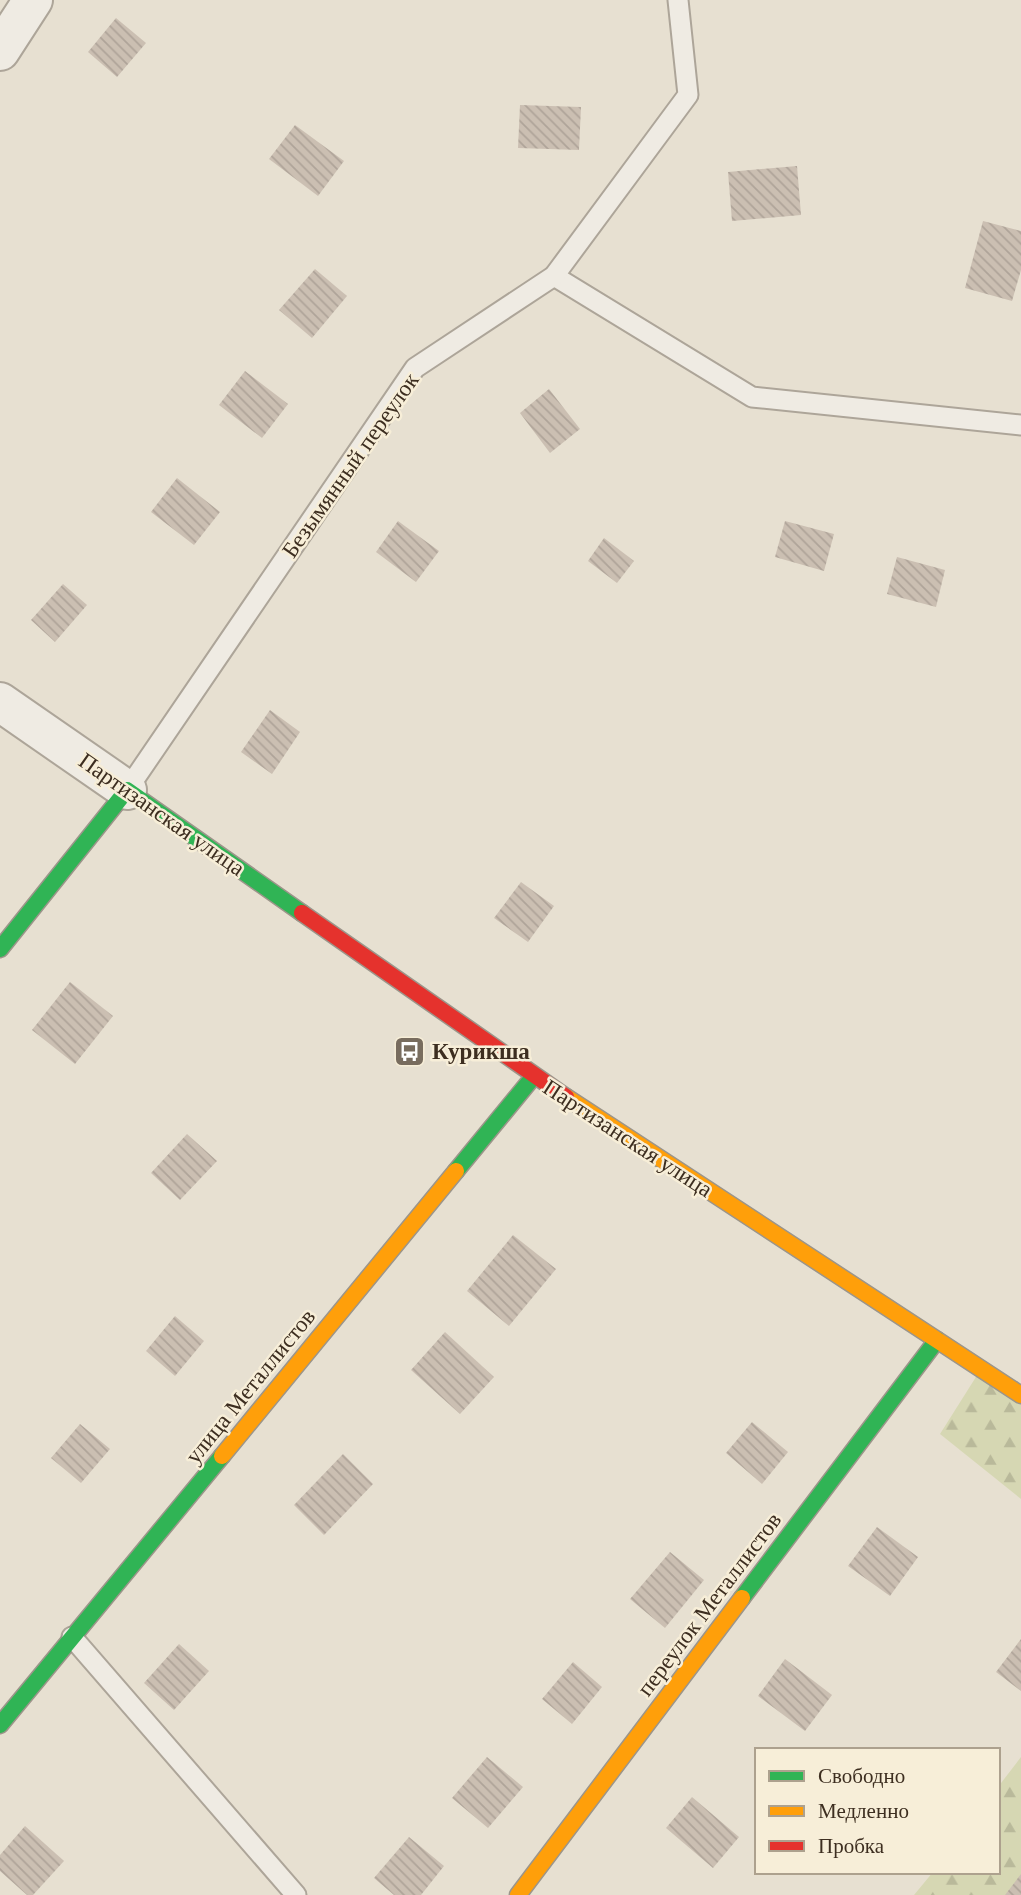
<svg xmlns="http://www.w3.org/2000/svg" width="1021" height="1895" viewBox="0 0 1021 1895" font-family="Georgia,serif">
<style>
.forest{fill:url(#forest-firs)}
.building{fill:url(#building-back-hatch)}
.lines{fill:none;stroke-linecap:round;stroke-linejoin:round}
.lane-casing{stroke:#ada599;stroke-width:23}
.street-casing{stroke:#ada599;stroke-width:42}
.fast-casing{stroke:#9c958a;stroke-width:19}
.slow-casing{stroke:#9c958a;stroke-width:19}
.jam-casing{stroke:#9c958a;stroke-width:19}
.lane{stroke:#efebe3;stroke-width:19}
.street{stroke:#efebe3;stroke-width:38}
.fast{stroke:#30b455;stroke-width:16}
.slow{stroke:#ff9f0a;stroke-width:16}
.jam{stroke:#e5322d;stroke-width:16}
.labels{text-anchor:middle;stroke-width:5;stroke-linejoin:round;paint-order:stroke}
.street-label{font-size:23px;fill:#3d2e20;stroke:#f7eed8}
.poi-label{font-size:23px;font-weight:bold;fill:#3d2e20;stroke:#f7eed8;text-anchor:start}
</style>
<defs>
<pattern id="forest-firs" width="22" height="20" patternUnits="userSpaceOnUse" patternTransform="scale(1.75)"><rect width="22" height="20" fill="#d6d7b3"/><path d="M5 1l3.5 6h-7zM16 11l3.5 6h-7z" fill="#b9b99a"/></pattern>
<pattern id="building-back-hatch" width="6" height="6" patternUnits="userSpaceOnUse" patternTransform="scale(1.75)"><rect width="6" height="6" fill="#cbbfb2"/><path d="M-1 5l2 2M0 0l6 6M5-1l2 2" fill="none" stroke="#afa499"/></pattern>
</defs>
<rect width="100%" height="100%" fill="#e7e0d1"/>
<g class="forest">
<polygon points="981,1369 1021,1395 1021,1499 940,1434"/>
<polygon points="1021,1757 1021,1895 914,1895 933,1872 998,1872 998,1787"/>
</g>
<g class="building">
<polygon points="116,18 146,43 117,77 88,52"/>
<polygon points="520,105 581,107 579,150 518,148"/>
<polygon points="295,125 344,161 318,196 269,159"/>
<polygon points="797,166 801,215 732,221 728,172"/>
<polygon points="983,221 1021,231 1021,270 1012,301 965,288"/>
<polygon points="315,269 347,296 312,338 279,310"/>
<polygon points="245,371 288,404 262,438 219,405"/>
<polygon points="549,389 580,429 550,453 520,413"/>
<polygon points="177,478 220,512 194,545 151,512"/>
<polygon points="398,521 439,551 416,582 376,552"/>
<polygon points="785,521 834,534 824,571 775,557"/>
<polygon points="604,538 634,561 617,583 588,561"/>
<polygon points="897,557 945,570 936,607 887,594"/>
<polygon points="63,584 87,605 55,642 31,620"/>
<polygon points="270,710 300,732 272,774 241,752"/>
<polygon points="521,882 554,906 528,942 494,918"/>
<polygon points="70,982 113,1016 75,1064 32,1030"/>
<polygon points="187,1134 217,1161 180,1200 151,1173"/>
<polygon points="513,1235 556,1269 509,1326 467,1291"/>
<polygon points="175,1316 204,1341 175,1376 146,1351"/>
<polygon points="445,1332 494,1377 460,1414 411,1370"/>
<polygon points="752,1422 788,1452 762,1484 726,1453"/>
<polygon points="80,1424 110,1449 81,1483 51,1458"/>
<polygon points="343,1454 373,1484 324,1535 294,1505"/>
<polygon points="877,1527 918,1557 890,1596 848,1566"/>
<polygon points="670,1552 704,1580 665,1628 630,1599"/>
<polygon points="1021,1639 1021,1691 996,1672"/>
<polygon points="179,1644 209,1671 174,1710 144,1683"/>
<polygon points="785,1659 832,1695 805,1731 758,1696"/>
<polygon points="573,1662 602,1687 572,1724 542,1699"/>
<polygon points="487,1757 523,1787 488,1828 452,1798"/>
<polygon points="692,1797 739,1837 713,1868 666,1828"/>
<polygon points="25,1826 64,1861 33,1895 27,1895 0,1871 0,1855"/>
<polygon points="409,1837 444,1866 421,1895 394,1895 374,1878"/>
<polygon points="1021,1874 1021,1895 1005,1895"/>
</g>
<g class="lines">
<defs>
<g id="lane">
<polyline points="554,276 752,397 1021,425"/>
<polyline points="127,790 415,368 554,276 688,95 678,0"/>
<polyline points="72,1637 296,1895"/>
</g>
<g id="street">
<polyline points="0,51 33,0"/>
<polyline points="0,702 127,790"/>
</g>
<g id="fast">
<polyline points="0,949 127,790 302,913"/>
<polyline points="456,1171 534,1076"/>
<polyline points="742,1598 937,1340"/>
<polyline points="0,1725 222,1456"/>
</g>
<g id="slow">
<polyline points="566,1097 1021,1395"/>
<polyline points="222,1456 456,1171"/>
<polyline points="518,1895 742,1598"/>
</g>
<polyline id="jam" points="302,913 566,1097"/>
</defs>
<use href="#lane" class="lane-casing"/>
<use href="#street" class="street-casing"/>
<use href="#fast" class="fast-casing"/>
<use href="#slow" class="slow-casing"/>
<use href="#jam" class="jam-casing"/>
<use href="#lane" class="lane"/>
<use href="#street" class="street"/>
<use href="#fast" class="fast"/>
<use href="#slow" class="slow"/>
<use href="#jam" class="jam"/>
</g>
<defs>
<symbol id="bus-square" viewBox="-11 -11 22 22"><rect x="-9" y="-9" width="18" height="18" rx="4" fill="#786c5e" stroke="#f7eed8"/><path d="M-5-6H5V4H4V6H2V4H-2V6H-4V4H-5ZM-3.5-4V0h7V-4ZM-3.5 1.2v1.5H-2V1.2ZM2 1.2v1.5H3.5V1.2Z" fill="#fff"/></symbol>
</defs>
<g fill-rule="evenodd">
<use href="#bus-square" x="392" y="1034" width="35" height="35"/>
</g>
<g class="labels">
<g class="street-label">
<text transform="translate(350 465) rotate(-55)" y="8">Безымянный переулок</text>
<text transform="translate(162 814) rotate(35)" y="8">Партизанская улица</text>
<text transform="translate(628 1138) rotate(33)" y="8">Партизанская улица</text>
<text transform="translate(250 1386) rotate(-51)" y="8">улица Металлистов</text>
<text transform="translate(709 1604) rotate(-53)" y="8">переулок Металлистов</text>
</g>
<g class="poi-label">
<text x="432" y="1059">Курикша</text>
</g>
</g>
<rect x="755" y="1748" width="245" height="126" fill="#f7eed8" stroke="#ada18e" stroke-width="2"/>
<rect x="769" y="1771" width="35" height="10" fill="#30b455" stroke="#ada18e" stroke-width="2"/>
<text x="818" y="1783" font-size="21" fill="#3d2e20">Свободно</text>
<rect x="769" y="1806" width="35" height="10" fill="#ff9f0a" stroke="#ada18e" stroke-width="2"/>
<text x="818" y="1818" font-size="21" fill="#3d2e20">Медленно</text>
<rect x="769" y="1841" width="35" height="10" fill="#e5322d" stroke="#ada18e" stroke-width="2"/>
<text x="818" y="1853" font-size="21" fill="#3d2e20">Пробка</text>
</svg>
